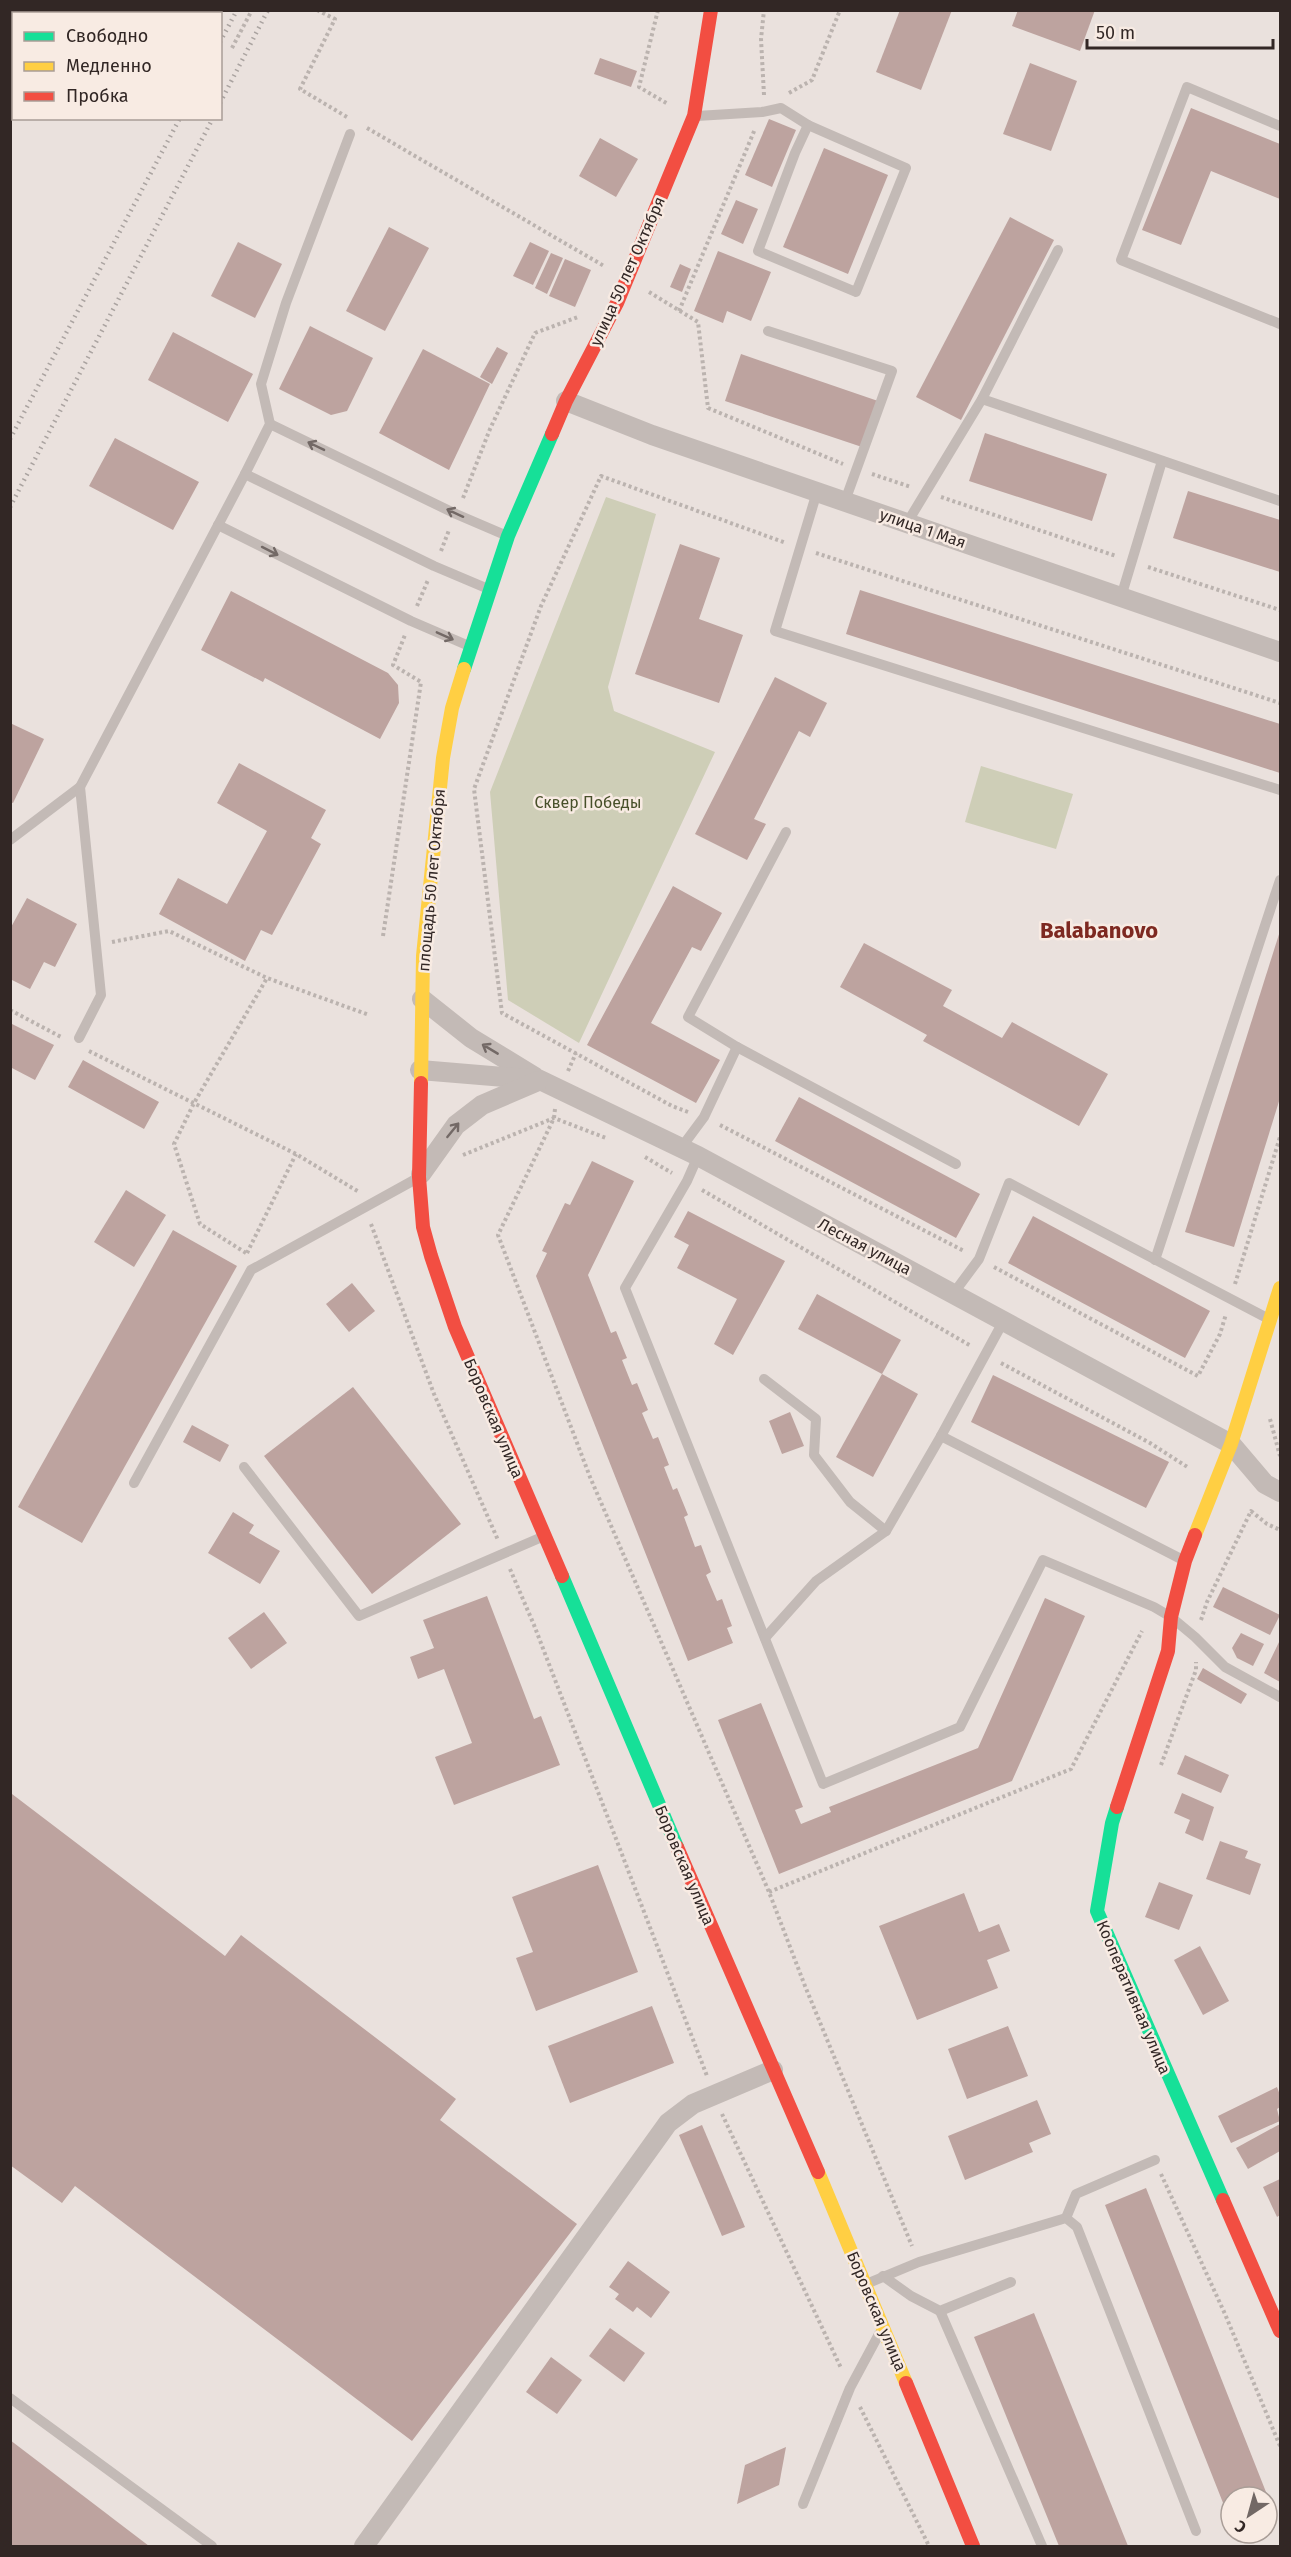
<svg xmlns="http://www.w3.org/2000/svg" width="1291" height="2557" viewBox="0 0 1291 2557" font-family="'Fira Sans',sans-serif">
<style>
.green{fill:#ceceb7}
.building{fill:#bda39f}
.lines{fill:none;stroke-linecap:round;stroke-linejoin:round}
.path{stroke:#bbb3af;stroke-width:4;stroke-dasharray:3 3;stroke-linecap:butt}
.lane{stroke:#c3bab6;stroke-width:10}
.street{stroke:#c3bab6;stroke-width:20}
.fast{stroke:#16e098;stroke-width:14}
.slow{stroke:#ffcf43;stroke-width:14}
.jam{stroke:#f24e42;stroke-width:14}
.rail{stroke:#aaa3a0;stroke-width:4.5;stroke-dasharray:1.5 4.5;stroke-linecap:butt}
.oneway{stroke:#736966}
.labels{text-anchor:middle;stroke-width:5;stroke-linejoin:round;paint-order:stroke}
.street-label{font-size:16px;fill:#322725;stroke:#f8ebe3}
.park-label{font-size:16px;fill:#48502a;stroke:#f8ebe3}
.district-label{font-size:22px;font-weight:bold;fill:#7e2921;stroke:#f8ebe3}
</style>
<rect width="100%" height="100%" fill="#eae1dd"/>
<g class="green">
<polygon points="606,497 656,514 608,687 614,711 715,752 579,1043 508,1000 490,792"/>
<polygon points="981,766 1073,794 1056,849 965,822"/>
</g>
<g class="building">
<polygon points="900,10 952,10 921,90 876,72"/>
<polygon points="1018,10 1095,10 1080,51 1012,26"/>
<polygon points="600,58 637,71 631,87 594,74"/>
<polygon points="1030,63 1077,81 1051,151 1003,134"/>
<polygon points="1191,108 1280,144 1280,199 1211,171 1181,245 1142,230"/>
<polygon points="769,119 796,130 772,187 745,175"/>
<polygon points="600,138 638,159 616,197 579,176"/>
<polygon points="824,148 888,175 848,274 783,247"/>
<polygon points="736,200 758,209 743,244 721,234"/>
<polygon points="1010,217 1054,240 961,420 916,397"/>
<polygon points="389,227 429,248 385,331 346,311"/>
<polygon points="238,242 282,264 255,318 211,296"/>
<polygon points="530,242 549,251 533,285 513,276"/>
<polygon points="718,251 771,272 751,321 727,311 723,323 694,311"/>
<polygon points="551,253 563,258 547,294 535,288"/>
<polygon points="565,259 591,270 575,307 549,296"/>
<polygon points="680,264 691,269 682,292 670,287"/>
<polygon points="310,326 373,358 347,411 331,415 279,389"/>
<polygon points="173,332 253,374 228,422 148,380"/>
<polygon points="497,347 508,353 492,384 480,377"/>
<polygon points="423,349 490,384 449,470 379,433"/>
<polygon points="741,354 878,401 862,447 725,401"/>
<polygon points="985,433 1107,474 1092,521 969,481"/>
<polygon points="115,438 199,482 173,530 89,486"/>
<polygon points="1188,491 1280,520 1280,572 1173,538"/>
<polygon points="680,544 720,558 699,619 743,635 719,703 635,674"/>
<polygon points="860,590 1280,724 1280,773 846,634"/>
<polygon points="231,591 388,673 398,685 399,703 380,739 265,678 263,682 201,650"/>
<polygon points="775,677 827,703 810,737 799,731 754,819 766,824 747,860 695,834"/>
<polygon points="10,723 44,739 13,803 10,802"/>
<polygon points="239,763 326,810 311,838 321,844 272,935 261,930 245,961 159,914 178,878 227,904 267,831 217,803"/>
<polygon points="673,886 722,913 701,951 692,947 651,1023 720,1060 696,1103 587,1045"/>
<polygon points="27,898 77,924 55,967 44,962 30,989 10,979 10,929"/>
<polygon points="1280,931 1280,1098 1234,1247 1185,1232"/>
<polygon points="864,943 952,990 943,1006 1002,1038 1012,1022 1108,1074 1079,1126 923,1041 927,1035 840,987"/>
<polygon points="10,1023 54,1045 35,1080 10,1067"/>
<polygon points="83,1060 159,1102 144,1129 68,1087"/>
<polygon points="799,1097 980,1194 956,1238 775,1141"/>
<polygon points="592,1161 634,1181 588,1275 611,1333 616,1331 627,1358 622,1360 632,1385 637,1383 648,1410 642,1413 653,1439 658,1437 669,1465 664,1467 673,1490 677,1488 688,1515 684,1517 695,1547 701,1545 711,1572 706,1575 717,1601 722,1599 732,1626 727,1628 733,1643 688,1661 536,1276 547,1253 542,1251 565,1203 570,1205"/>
<polygon points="126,1190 166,1215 134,1267 94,1242"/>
<polygon points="688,1211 785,1261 733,1355 714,1344 737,1299 677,1268 689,1245 674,1237"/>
<polygon points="1033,1216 1210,1311 1185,1358 1008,1263"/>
<polygon points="173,1230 237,1266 82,1543 18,1507"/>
<polygon points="352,1283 375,1311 349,1332 326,1304"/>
<polygon points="817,1294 901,1340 882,1374 798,1329"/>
<polygon points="882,1374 918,1394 873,1477 836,1457"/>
<polygon points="993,1375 1169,1462 1146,1508 971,1422"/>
<polygon points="353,1387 461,1524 372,1594 264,1456"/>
<polygon points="790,1412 804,1446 782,1454 769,1421"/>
<polygon points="192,1425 229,1445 220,1462 183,1442"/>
<polygon points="233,1512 254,1525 249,1533 280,1551 260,1584 208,1553"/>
<polygon points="1223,1587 1280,1615 1270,1635 1213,1607"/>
<polygon points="487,1596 534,1719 541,1716 560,1765 454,1805 435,1757 472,1743 444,1669 418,1679 410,1657 434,1648 423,1620"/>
<polygon points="1045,1598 1085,1616 1012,1781 779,1874 718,1720 761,1703 803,1807 795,1810 801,1824 831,1812 829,1807 978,1748"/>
<polygon points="264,1612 287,1643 251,1669 228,1638"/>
<polygon points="1241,1633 1264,1644 1253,1666 1237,1658 1232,1648"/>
<polygon points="1280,1640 1280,1682 1264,1673"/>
<polygon points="1203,1668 1247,1694 1241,1704 1197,1679"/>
<polygon points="1185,1755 1229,1775 1221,1793 1177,1774"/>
<polygon points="1182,1793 1214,1807 1203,1841 1185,1833 1190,1820 1174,1813"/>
<polygon points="12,1794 225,1956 241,1935 456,2099 440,2120 577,2224 412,2441 75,2186 62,2203 10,2165"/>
<polygon points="1220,1841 1248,1851 1245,1858 1261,1864 1250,1895 1206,1879"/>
<polygon points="598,1865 638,1972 536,2011 516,1958 533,1952 512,1897"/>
<polygon points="1159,1882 1193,1895 1179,1930 1145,1917"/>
<polygon points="964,1893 979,1932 999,1924 1010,1951 987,1960 998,1988 917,2020 879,1926"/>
<polygon points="1200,1946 1229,2001 1203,2015 1174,1960"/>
<polygon points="652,2006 674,2063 570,2103 548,2046"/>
<polygon points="1008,2026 1028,2076 967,2099 948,2049"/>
<polygon points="1277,2087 1280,2095 1280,2107 1277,2109 1280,2121 1231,2143 1218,2116"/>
<polygon points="1037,2100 1051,2134 1029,2143 1033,2152 965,2180 948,2136"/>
<polygon points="1280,2124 1280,2151 1248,2169 1236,2148"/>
<polygon points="702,2125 745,2227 722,2236 679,2135"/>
<polygon points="1280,2179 1280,2215 1277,2217 1263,2187"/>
<polygon points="1146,2188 1277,2520 1267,2524 1267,2497 1231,2497 1231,2523 1105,2205"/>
<polygon points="628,2261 670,2292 651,2318 637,2307 633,2312 615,2299 619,2294 609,2287"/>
<polygon points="1034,2313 1128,2546 1059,2546 974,2337"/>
<polygon points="610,2328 645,2353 624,2382 589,2356"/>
<polygon points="551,2357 582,2380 557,2414 526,2392"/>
<polygon points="10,2440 149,2546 10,2546"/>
<polygon points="786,2447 779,2485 737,2504 745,2465"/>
</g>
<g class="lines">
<g class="path">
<polyline points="317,10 335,19 300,89 347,117"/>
<polyline points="658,10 639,87 668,104"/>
<polyline points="232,48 252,10"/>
<polyline points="789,93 812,80 840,10"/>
<polyline points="764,95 761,39 764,10"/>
<polyline points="367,128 604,266"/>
<polyline points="649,292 698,322 708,408 843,464"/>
<polyline points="679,311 755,129"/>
<polyline points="872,474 911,487"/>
<polyline points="941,497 1116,556"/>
<polyline points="463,498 490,429 535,333 578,317"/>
<polyline points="441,551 449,530"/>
<polyline points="816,553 1280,703"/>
<polyline points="1148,567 1280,610"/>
<polyline points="417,606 428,580"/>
<polyline points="383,936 421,682 393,665 405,635"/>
<polyline points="112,942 169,931 267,978 369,1015"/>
<polyline points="10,1010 63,1038"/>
<polyline points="89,1051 296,1154 359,1192"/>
<polyline points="568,1071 576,1053"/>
<polyline points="555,1109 554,1118 498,1235 590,1477 769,1892 805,1986 912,2246"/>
<polyline points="688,1112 672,1106 502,1013 474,789 541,606 601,476 786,543"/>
<polyline points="720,1125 964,1251"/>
<polyline points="463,1155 554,1118 606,1138"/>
<polyline points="645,1157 672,1173"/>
<polyline points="702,1190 971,1346"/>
<polyline points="371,1224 434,1394 498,1540"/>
<polyline points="246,1253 200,1224 174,1144 194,1103 267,978"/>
<polyline points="247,1253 296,1154"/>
<polyline points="994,1267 1198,1376 1220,1334 1226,1314"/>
<polyline points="1235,1284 1280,1137"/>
<polyline points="1001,1363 1150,1443 1189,1468"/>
<polyline points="1270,1419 1280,1456"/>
<polyline points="510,1569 534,1625 707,2076"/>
<polyline points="1201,1620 1207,1602 1251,1511 1267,1524 1280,1530"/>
<polyline points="1161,1765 1196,1670 1196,1662"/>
<polyline points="769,1892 1071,1769 1142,1631"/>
<polyline points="722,2114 841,2368"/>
<polyline points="1161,2174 1225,2314 1280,2446"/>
<polyline points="860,2407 929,2546"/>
</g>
<g class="lane">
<polyline points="697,116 762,112 781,108 808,125"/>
<polygon points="808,125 906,168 856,292 758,251 795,153"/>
<polyline points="1280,126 1187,87 1121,260 1280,324"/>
<polyline points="768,331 892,371 845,501"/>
<polyline points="982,399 1280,501"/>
<polyline points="270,424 456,514 505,535"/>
<polyline points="245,474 270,424 261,384 286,303 350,134"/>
<polyline points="817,492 775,631 1280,790"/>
<polyline points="907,523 982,399 1058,250"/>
<polyline points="218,525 411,621 469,646"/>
<polyline points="1121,597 1162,461"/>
<polyline points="10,840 80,787 245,474 434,566 486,588"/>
<polyline points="79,1038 101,995 80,787"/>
<polyline points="737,1047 688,1017 786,832"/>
<polyline points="681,1148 704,1117 737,1047 956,1164"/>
<polyline points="698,1156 687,1181 625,1288 823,1784 960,1727 1043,1560 1154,1607 1171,1617 1195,1637 1225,1667 1280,1697"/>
<polyline points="1155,1260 1280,880"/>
<polyline points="953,1294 979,1259 1009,1183 1267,1318"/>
<polyline points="1003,1322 941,1436 1183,1560"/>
<polyline points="764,1379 816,1419 814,1455 850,1502 886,1531"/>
<polyline points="244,1467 359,1616 542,1537"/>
<polyline points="134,1483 251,1270 416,1179"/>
<polyline points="765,1638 816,1581 886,1531 941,1436"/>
<polyline points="1066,2218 1076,2194 1155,2160"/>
<polyline points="883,2276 911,2296 940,2311 1011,2282"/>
<polyline points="866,2284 919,2262 1066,2218 1077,2227 1196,2531"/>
<polyline points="940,2311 1042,2546"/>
<polyline points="10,2398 212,2546"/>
<polyline points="803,2504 850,2388 879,2334"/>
</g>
<g class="street">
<polyline points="10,19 14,14"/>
<polyline points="566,401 652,435 1280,652"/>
<polyline points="422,999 471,1038 535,1077"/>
<polyline points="420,1070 540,1080 698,1156 1231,1444 1265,1484 1280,1492"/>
<polyline points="421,1174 456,1125 482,1105 538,1081"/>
<polyline points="364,2546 668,2123 693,2104 773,2070"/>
</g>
<g class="fast">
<polyline points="464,669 508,536 552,434"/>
<polyline points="562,1576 677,1847"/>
<polyline points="1117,1807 1112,1823 1097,1911 1223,2200"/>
</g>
<g class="slow">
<polyline points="421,1083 423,956 443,758 452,708 464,669"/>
<polyline points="1195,1535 1231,1444 1280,1288"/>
<polyline points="818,2172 906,2383"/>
</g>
<g class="jam">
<polyline points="552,434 566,401 617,303 694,116 711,10"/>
<polyline points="421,1083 419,1177 423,1227 431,1256 455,1327 562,1576"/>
<polyline points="1117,1807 1168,1651 1171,1617 1185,1561 1195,1535"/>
<polyline points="677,1847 818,2172"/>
<polyline points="1223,2200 1280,2331"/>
<polyline points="906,2383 973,2546"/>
</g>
<g class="rail">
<polyline points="220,42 237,10"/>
<polyline points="220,103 268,10"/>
<polyline points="10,439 180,118"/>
<polyline points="10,507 213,118"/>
</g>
</g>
<defs><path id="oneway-shaft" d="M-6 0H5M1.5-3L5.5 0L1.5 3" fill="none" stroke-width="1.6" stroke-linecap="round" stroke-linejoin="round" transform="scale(1.5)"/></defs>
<g class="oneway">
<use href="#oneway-shaft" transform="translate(316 446) rotate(-154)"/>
<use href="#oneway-shaft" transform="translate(455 513) rotate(-155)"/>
<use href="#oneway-shaft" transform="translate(270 551) rotate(27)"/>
<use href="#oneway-shaft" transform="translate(445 636) rotate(24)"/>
<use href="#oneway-shaft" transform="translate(490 1049) rotate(-149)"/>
<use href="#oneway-shaft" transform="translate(453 1130) rotate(-51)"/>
</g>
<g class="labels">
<g class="street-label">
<text transform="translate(627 271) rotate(-66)" y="6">улица 50 лет Октября</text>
<text transform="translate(923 528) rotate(19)" y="6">улица 1 Мая</text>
<text transform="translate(431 880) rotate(-85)" y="6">площадь 50 лет Октября</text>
<text transform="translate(865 1246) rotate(28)" y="6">Лесная улица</text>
<text transform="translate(494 1418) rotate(67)" y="6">Боровская улица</text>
<text transform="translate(685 1865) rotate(67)" y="6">Боровская улица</text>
<text transform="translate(1134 1997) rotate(67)" y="6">Кооперативная улица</text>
<text transform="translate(877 2311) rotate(67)" y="6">Боровская улица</text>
</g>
<g class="park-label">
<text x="588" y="808">Сквер Победы</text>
</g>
<g class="district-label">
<text x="1099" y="938">Balabanovo</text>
</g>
</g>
<rect width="1291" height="2557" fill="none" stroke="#322725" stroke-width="24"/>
<rect x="12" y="12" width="210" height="108" fill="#f8ebe3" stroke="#a99d97" stroke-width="1.5"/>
<rect x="24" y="32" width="30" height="9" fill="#16e098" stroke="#a99d97" stroke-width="1.5"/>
<text x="66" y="42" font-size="18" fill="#322725">Свободно</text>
<rect x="24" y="62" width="30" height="9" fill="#ffcf43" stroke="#a99d97" stroke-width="1.5"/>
<text x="66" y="72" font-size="18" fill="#322725">Медленно</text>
<rect x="24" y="92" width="30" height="9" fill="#f24e42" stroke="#a99d97" stroke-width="1.5"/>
<text x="66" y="102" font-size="18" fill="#322725">Пробка</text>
<g transform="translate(1249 2515) rotate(216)"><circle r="28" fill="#f8ebe3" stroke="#a99d97" stroke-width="1.5"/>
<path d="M0-4.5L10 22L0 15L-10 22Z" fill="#726865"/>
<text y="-9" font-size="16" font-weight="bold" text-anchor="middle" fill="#322725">С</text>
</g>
<path d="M1087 39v9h186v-9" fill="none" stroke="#322725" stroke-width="3"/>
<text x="1096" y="39" font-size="18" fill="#322725" stroke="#f8ebe3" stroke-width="4.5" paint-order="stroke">50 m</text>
</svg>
